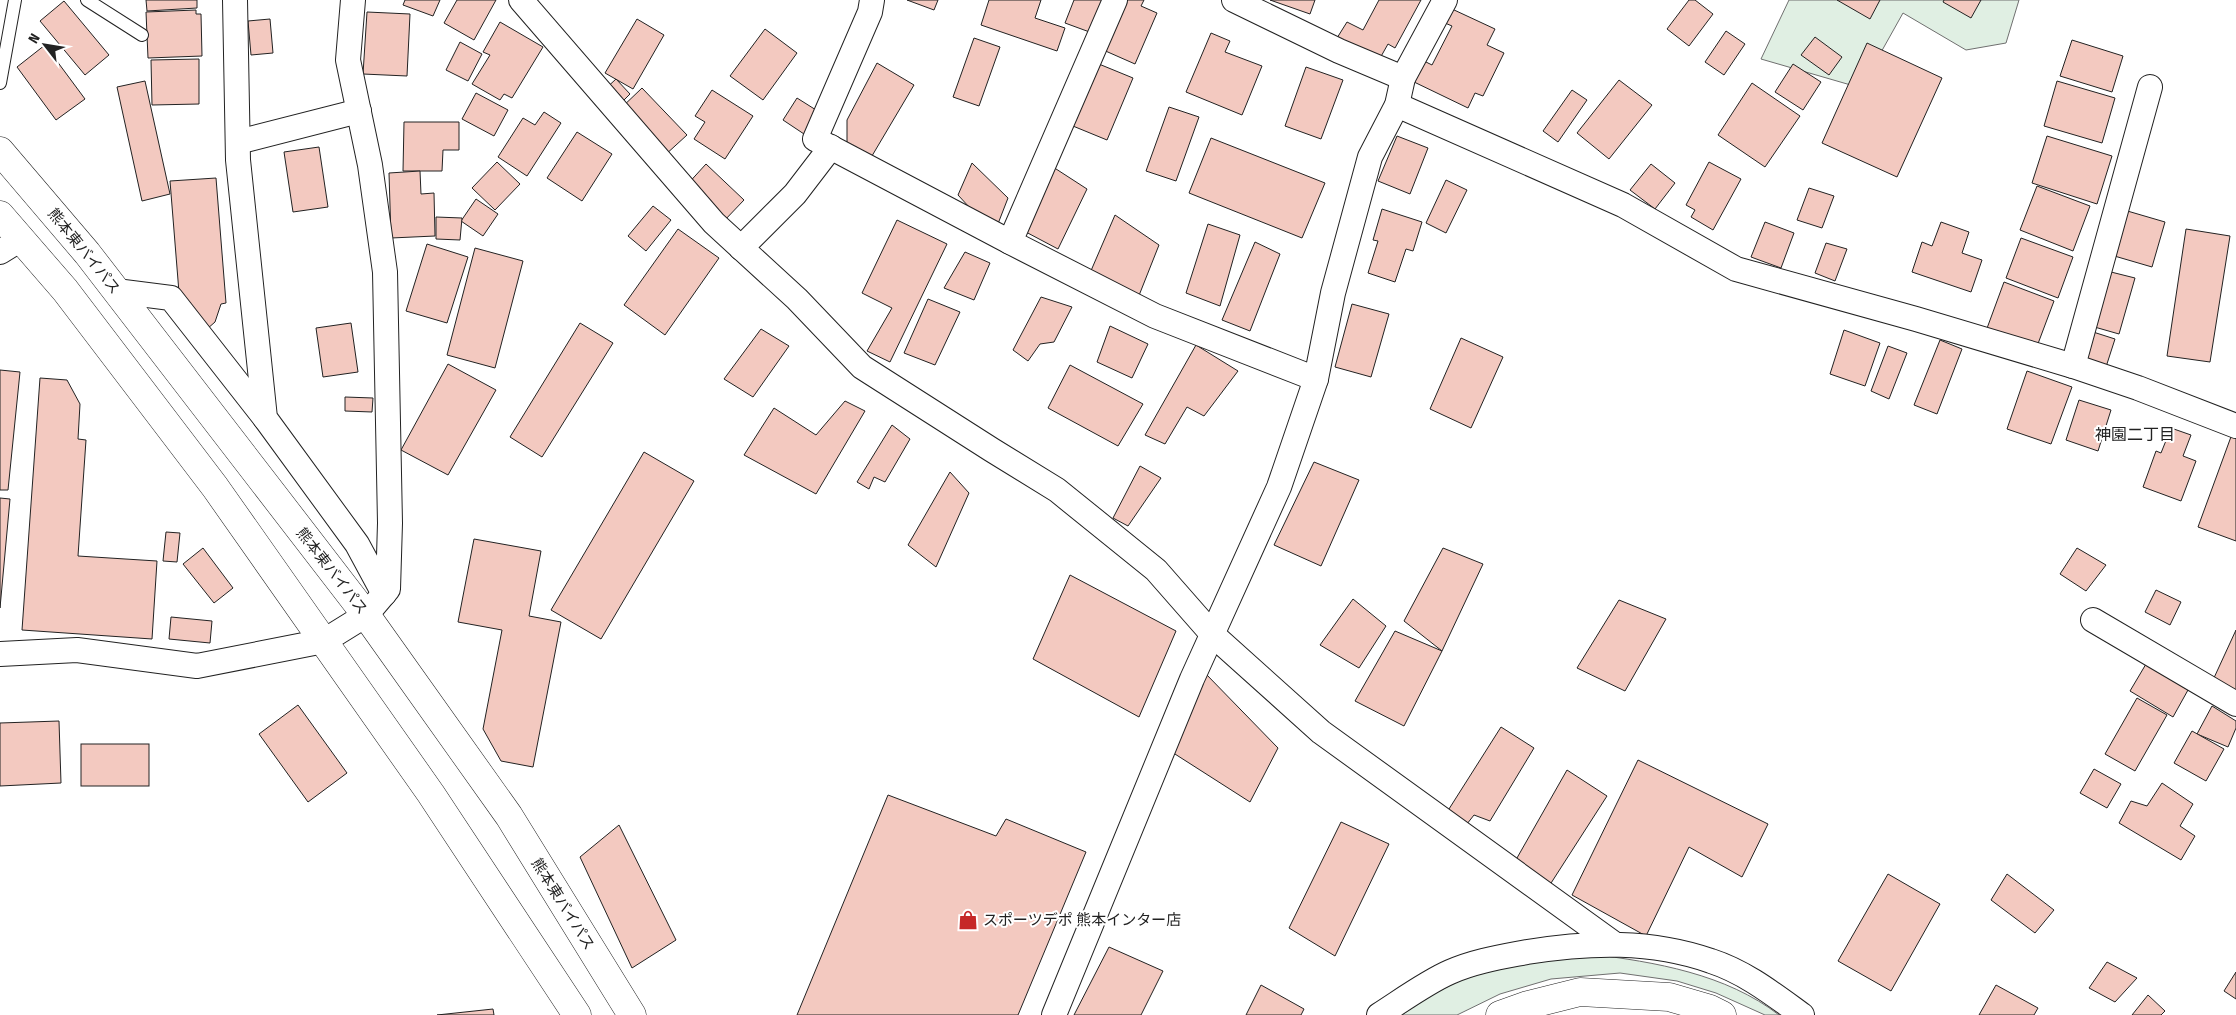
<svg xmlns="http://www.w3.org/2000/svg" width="2236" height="1015" viewBox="0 0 2236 1015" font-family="'Fira Sans Condensed','Noto Sans JP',sans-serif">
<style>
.green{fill:#e0efe3;stroke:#6f6f6f}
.building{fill:#f3c9c0;stroke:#222}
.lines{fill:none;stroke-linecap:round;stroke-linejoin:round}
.lane-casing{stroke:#222;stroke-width:14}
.street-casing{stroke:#222;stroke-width:26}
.highway-casing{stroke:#222;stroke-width:29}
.lane{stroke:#fff;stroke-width:12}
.street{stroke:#fff;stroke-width:24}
.highway{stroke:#fff;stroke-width:28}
.labels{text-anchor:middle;stroke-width:4;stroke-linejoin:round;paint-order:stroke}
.street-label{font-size:15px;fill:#222;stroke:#fff}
.poi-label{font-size:15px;fill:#222;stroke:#fff;text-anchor:start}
.neighbourhood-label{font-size:16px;fill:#222;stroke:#fff}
</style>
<rect width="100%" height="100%" fill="#fff"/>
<g class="green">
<polygon points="1789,0 2019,0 2006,43 1966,50 1903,13 1861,88 1761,59"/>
<path d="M 1590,954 C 1655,962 1726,974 1779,1015 L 1765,1015 L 1716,993 L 1677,981 L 1620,973 L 1551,979 L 1500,994 L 1457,1015 L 1402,1015 C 1432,992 1466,976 1502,965 C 1526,958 1564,957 1590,954 Z"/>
</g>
<g class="building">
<polygon points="146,0 197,0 197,8 147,11"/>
<polygon points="405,0 440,0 433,16 403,5"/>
<polygon points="457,0 496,0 474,40 444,23"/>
<polygon points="907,0 938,0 934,10"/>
<polygon points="989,0 1041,0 1035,18 1065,28 1057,51 981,25"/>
<polygon points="1074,0 1109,0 1095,34 1065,23"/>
<polygon points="1123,0 1144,0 1141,6 1157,13 1135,64 1101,49"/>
<polygon points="1270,0 1315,0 1310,14"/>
<polygon points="1379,0 1421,0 1395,48 1388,44 1379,60 1337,38 1347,22 1363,30"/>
<polygon points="1689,0 1695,0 1713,14 1689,46 1667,29"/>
<polygon points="1837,0 1880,0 1870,19"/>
<polygon points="1944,0 1981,0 1971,18 1943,2"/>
<polygon points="64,1 109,55 85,75 40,21"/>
<polygon points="1452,9 1495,29 1487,45 1504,53 1483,96 1475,93 1468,108 1412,81 1422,60 1432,65 1452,26 1445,23"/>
<polygon points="196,10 196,14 201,14 202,56 148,58 146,12"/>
<polygon points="367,12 410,14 407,76 363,74"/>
<polygon points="270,19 273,53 251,55 248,21"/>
<polygon points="637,19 664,35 633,89 605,73"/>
<polygon points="500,22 543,47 512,98 504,94 500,100 472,84 490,55 483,52"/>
<polygon points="765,29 797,53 763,100 730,76"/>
<polygon points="1726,31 1745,44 1724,75 1705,62"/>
<polygon points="1211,33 1230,41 1225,52 1262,66 1242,115 1186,92"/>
<polygon points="1815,37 1842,57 1829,75 1801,55"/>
<polygon points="974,38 1000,47 979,106 953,97"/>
<polygon points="2072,40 2123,56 2112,92 2060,76"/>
<polygon points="460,42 482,54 468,81 446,70"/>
<polygon points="1867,43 1942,78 1897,177 1822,143"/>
<polygon points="45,45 85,99 56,120 17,67"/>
<polygon points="199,59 199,104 152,105 151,60"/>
<polygon points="1094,62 1133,78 1107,140 1068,124"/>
<polygon points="877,63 914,85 866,166 847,146 847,120"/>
<polygon points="1793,64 1821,82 1803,110 1775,92"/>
<polygon points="1306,67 1343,80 1321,139 1285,126"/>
<polygon points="616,79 630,94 617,107 602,92"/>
<polygon points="1619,80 1652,105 1609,159 1577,133"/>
<polygon points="145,81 170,194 142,201 117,87"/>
<polygon points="2057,81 2115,98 2102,143 2044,126"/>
<polygon points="1752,83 1800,116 1765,167 1718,135"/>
<polygon points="642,88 687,135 664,156 619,110"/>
<polygon points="712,90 753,116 725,159 694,139 705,122 695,116"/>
<polygon points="1572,90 1587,100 1558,142 1543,131"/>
<polygon points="476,93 508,110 494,136 462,119"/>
<polygon points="797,98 824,115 810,138 783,120"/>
<polygon points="1169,107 1199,117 1176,181 1146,171"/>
<polygon points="544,112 561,123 527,176 498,157 523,118 535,125"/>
<polygon points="404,122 459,122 459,150 443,150 442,171 403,171"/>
<polygon points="577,132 612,154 582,201 547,178"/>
<polygon points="1397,136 1428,148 1410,194 1378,181"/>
<polygon points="2047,136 2112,156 2097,204 2032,183"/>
<polygon points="1211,138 1325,183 1302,238 1189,193"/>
<polygon points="319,147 328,207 293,212 284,152"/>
<polygon points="497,162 520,184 495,210 472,188"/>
<polygon points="1709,162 1741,179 1713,230 1691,217 1695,210 1686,205"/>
<polygon points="972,163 1008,198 994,234 958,195"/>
<polygon points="706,164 744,200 723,222 685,187"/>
<polygon points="1651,164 1675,183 1655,209 1630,190"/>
<polygon points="1053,167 1087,189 1058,249 1024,231"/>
<polygon points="420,171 421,194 434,193 435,236 391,238 389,173"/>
<polygon points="216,178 226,303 221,304 215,322 207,329 180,305 170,181"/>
<polygon points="1446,180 1467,190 1446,233 1426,223"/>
<polygon points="2037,186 2090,206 2073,251 2020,230"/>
<polygon points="1809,188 1834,196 1822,228 1797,220"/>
<polygon points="476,199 498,214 483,236 461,221"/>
<polygon points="653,206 671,220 646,251 628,236"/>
<polygon points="1382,209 1422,222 1413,251 1406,249 1395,282 1368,273 1378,241 1373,240"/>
<polygon points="2124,210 2165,222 2152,267 2111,255"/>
<polygon points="1115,215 1159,245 1138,298 1090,273"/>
<polygon points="436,217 462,218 460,240 436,239"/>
<polygon points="897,220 947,244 890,362 867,351 892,308 862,293"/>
<polygon points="1765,222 1794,233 1781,268 1751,257"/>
<polygon points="1941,222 1969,232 1962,253 1982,260 1971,292 1912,272 1922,242 1932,246"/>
<polygon points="1208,224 1240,235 1220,306 1186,293"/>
<polygon points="678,229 719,258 665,335 624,305"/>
<polygon points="2186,229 2230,236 2210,362 2167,356"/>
<polygon points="2021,238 2073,257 2058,298 2006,278"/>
<polygon points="1255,242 1280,254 1250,331 1222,320"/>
<polygon points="1826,243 1847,249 1835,281 1815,273"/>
<polygon points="427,244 468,257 447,323 406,311"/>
<polygon points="475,248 523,261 495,368 447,355"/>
<polygon points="965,252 990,263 974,300 944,288"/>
<polygon points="2107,271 2135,278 2119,334 2091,326"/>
<polygon points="2004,282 2054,301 2036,349 1986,331"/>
<polygon points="1041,297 1072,307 1054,342 1040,344 1028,361 1013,350"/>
<polygon points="928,299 960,312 935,365 904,353"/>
<polygon points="1352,304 1389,314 1371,377 1335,367"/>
<polygon points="351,323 358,372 323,377 316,328"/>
<polygon points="580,323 613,343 542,457 510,437"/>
<polygon points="1110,326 1148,344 1132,378 1097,362"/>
<polygon points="761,329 789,346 753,397 724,379"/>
<polygon points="1844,330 1880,343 1865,386 1830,374"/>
<polygon points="2090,331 2115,339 2105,370 2079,362"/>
<polygon points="1461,338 1503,357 1471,428 1430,409"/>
<polygon points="1940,340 1962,349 1937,414 1914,405"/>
<polygon points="1196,345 1238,371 1204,416 1187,407 1165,444 1145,435"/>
<polygon points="1888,346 1907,353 1889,399 1871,391"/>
<polygon points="448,364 496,390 448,475 401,450"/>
<polygon points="1070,365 1143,404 1118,446 1048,408"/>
<polygon points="0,370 20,372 8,490 0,490"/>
<polygon points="2027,371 2072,387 2051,444 2007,429"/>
<polygon points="40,378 67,380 80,404 78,439 86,440 78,556 157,561 152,639 22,630"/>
<polygon points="345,397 373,398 372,412 345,411"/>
<polygon points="2079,400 2111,410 2098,451 2066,440"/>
<polygon points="845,401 865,411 816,494 744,455 774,408 816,435"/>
<polygon points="892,425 910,439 885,482 874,477 869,489 857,482"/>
<polygon points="2171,428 2191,435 2183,456 2196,461 2181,501 2143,487 2156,451 2161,453"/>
<polygon points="2232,434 2236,436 2236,541 2198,527"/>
<polygon points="644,452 694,481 601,639 551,610"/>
<polygon points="1314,462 1359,480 1321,566 1274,545"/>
<polygon points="1140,466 1161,478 1128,526 1113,518"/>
<polygon points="950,472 969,493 936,567 908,545"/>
<polygon points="0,498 10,499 0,608"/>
<polygon points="166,532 180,533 177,562 163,561"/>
<polygon points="474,539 541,551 529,616 561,622 533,767 501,761 483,729 502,630 458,622"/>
<polygon points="203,548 233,588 214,603 183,564"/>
<polygon points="1443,548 1483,564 1442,651 1404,621"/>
<polygon points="2077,548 2106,565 2086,591 2060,574"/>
<polygon points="1070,575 1176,631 1139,717 1033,659"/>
<polygon points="2156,590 2181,602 2170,625 2145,612"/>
<polygon points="1353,599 1386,626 1359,668 1320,645"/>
<polygon points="1619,600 1666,619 1625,691 1577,668"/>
<polygon points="171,617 212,621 210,643 169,639"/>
<polygon points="2236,630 2236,691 2213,680"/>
<polygon points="1395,631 1442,651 1404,726 1355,701"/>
<polygon points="2146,664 2188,690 2173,717 2130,691"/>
<polygon points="1205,673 1278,748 1250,802 1164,747"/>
<polygon points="2137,698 2167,715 2135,771 2105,754"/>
<polygon points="298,705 347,773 308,802 259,734"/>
<polygon points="2212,706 2236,721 2236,728 2228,747 2197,734"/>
<polygon points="59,721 61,783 0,786 0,723"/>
<polygon points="1501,727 1534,748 1490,821 1474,815 1463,829 1442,820"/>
<polygon points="2192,731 2224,749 2206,781 2174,763"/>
<rect x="81" y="744" width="68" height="42"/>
<polygon points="1638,760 1768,824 1742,877 1689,847 1646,936 1572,895"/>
<polygon points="2094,769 2121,784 2107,808 2080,793"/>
<polygon points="1567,770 1607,796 1544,894 1513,865"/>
<polygon points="2162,783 2193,804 2180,826 2195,836 2181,860 2119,823 2131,801 2147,806"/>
<polygon points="888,795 996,836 1006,819 1086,852 1018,1015 797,1015"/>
<polygon points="1341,822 1389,844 1335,956 1289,928"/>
<polygon points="619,825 676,940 632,968 580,857"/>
<polygon points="1888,874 1940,904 1891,991 1838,961"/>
<polygon points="2007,874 2054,910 2035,933 1991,900"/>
<polygon points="1109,947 1163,971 1141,1015 1074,1015"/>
<polygon points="2107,962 2137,978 2115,1002 2089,988"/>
<polygon points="2236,972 2236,999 2224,991"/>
<polygon points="1261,985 1304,1009 1301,1015 1246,1015"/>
<polygon points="1996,985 2038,1008 2034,1015 1979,1015"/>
<polygon points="2148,995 2165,1011 2161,1015 2132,1015"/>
<polygon points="493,1009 494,1015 437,1015"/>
</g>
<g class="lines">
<defs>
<g id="lane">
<polyline points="87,0 142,35"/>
<polyline points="0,83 15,0"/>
</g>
<g id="street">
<polyline points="235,0 238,160 265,418 357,544 384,594"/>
<polyline points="521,0 714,223 797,299 862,367 992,450 1057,490 1156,570 1213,635 1321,732 1613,943"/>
<polyline points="872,0 870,12 815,139 1010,242"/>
<polyline points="1115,0 1010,242 1155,316 1316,379"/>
<polyline points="1234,0 1339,51 1403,78"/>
<polyline points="1397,105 1623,205 1736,269 1916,319 2073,366 2138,388 2236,426"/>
<polyline points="238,142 359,111"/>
<polyline points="741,248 795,194 831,147"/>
<polyline points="0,252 21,239"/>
<polyline points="116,291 171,298 265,418"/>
<polyline points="2073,366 2150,87"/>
<polyline points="2093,620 2236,704"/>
<polyline points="0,654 77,650 197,666 324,641 366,615 388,589 390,523 385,272 370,165 348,60 353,0"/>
<polyline points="1054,1015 1192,679 1279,487 1316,379 1333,293 1370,157 1397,105 1403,78 1445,0"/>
<path d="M 1379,1015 C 1401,1001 1427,982 1450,972 C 1475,961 1501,957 1527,952 C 1590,942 1651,940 1711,961 C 1745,972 1773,994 1802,1015"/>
</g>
<g id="highway">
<polyline points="0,151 87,253 366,615 509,816 632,1015"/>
<polyline points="0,215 65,290 215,487 431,794 577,1015"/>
<polyline points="1500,1015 1528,1005 1580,992 1669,997 1710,1009 1722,1015"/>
</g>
</defs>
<use href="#lane" class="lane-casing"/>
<use href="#street" class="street-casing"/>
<use href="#highway" class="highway-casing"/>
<use href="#lane" class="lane"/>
<use href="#street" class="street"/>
<use href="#highway" class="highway"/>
</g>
<defs>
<symbol id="shop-bare" viewBox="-9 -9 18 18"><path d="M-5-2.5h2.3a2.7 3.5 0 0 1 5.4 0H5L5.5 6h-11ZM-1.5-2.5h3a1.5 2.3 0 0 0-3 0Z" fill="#c62828" stroke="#fff" stroke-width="2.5" paint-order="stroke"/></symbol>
</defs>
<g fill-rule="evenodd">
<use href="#shop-bare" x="954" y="906" width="28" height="28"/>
</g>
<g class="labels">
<g class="street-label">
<text transform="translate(84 251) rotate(51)" y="5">熊本東バイパス</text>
<text transform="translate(332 571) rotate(52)" y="5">熊本東バイパス</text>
<text transform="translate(563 904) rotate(58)" y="5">熊本東バイパス</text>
</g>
<g class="poi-label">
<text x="983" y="925">スポーツデポ 熊本インター店</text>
</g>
<g class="neighbourhood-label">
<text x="2135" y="440">神園二丁目</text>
</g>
</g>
<g transform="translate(45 45) rotate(301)" stroke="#ffffff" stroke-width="4" paint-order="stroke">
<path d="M0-4L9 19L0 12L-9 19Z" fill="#222222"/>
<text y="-8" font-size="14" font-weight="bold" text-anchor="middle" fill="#222222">N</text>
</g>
</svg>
